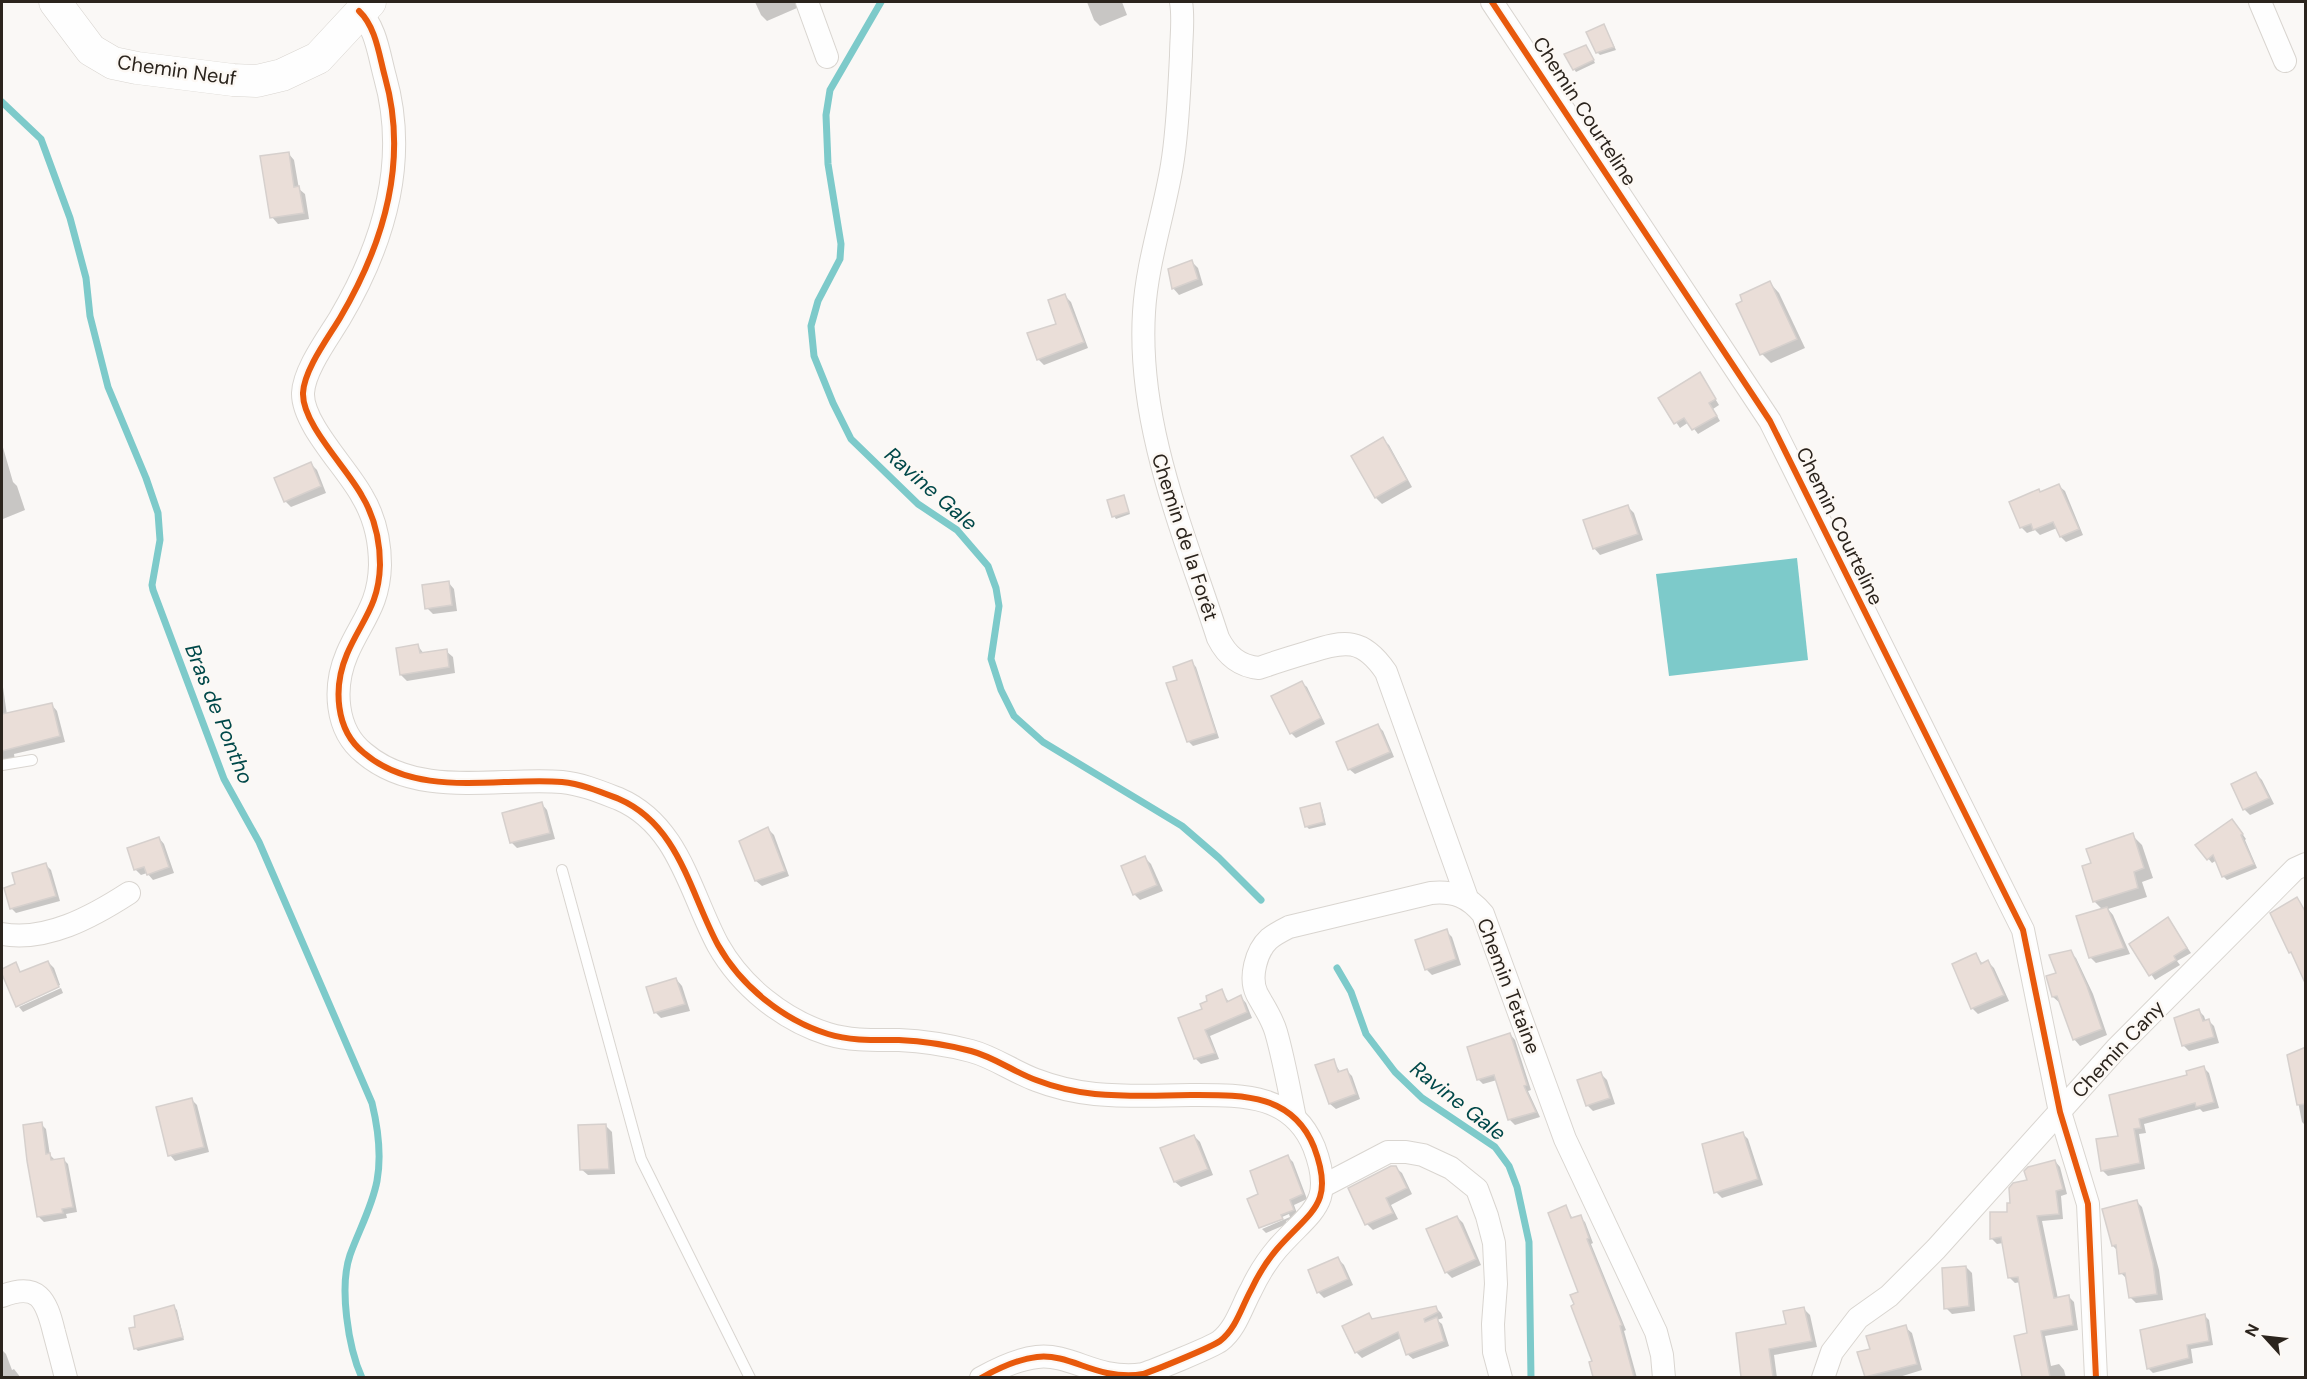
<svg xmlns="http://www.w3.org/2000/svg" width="2307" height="1379" viewBox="0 0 2307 1379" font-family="'DM Sans',sans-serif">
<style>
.water{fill:#7dcaca}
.shadow{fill:#0003}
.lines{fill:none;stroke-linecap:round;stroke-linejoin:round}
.stream{stroke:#7dcaca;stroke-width:7}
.building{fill:#eaded8;stroke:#d6d0cd;stroke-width:1.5}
.service-casing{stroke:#d9d5d0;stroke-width:12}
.minor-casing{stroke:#d9d5d0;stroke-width:24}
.secondary-casing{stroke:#d9d5d0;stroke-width:33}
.service{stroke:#fefefe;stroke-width:10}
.minor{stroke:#fefefe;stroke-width:22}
.secondary{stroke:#fefefe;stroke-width:32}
.cycleway-casing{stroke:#fcf8f4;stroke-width:10}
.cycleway{stroke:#e8590c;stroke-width:6}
.labels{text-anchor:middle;stroke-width:5;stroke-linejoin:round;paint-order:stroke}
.street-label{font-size:20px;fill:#2b241d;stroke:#fcf8f4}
.water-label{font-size:21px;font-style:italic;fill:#004849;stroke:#fcf8f4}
</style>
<rect width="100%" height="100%" fill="#faf8f6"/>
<polygon class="water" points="1797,558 1808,660 1669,676 1656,574"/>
<g class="shadow">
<polygon points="755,2 795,2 797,8 767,21 761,15"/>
<polygon points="1087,2 1122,2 1127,15 1100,26 1094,20"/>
<polygon points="1604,25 1616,50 1600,55 1597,52"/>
<polygon points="1586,46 1595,63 1576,72 1574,69"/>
<polygon points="288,153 294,160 299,189 305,194 309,219 278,224 272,217"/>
<polygon points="1192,262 1198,268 1203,285 1179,295 1173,288 1170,270"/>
<polygon points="1770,283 1779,293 1805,348 1771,363 1762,354"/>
<polygon points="1065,296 1071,302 1088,348 1044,365 1038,359 1057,325"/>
<polygon points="1700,374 1719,405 1713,409 1720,421 1698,434 1689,422 1680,428 1660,398"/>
<polygon points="1382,439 1389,445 1412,487 1382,504 1376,498 1353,457"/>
<polygon points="2,444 13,482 17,486 25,510 3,519"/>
<polygon points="311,464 317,470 326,493 291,507 285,501"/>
<polygon points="2059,486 2065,491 2083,535 2066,542 2061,537 2057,528 2040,535 2035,530 2027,533 2021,527 2041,493"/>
<polygon points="1123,497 1130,514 1116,519 1114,516"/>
<polygon points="1628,507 1634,513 1643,540 1600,555 1594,548"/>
<polygon points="448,582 454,589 457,611 433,614 427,608"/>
<polygon points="418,646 424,654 446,651 453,657 455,673 407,681 401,675"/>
<polygon points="1191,662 1196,667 1219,738 1193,746 1188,741 1179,681"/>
<polygon points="2,680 7,715 52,705 57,711 65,742 14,754 15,760 2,763"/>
<polygon points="1302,683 1307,687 1325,724 1296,738 1291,733"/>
<polygon points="1378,726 1383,731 1394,757 1355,774 1349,769"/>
<polygon points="2256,774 2262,780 2274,804 2250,815 2244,809"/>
<polygon points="541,803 547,810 555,839 517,848 511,842"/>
<polygon points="1319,805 1322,808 1326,825 1309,829 1306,826"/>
<polygon points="2236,825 2246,839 2245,840 2257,868 2227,880 2223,876 2217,860 2212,863 2197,845"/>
<polygon points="768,829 774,835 789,876 762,886 756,881"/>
<polygon points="2132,835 2142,845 2153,878 2142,882 2147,897 2108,909 2113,915 2130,954 2096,963 2090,957 2103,910 2094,901 2093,864"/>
<polygon points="159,838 164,844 174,873 153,880 147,873 141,875 135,869"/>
<polygon points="1145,858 1151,864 1163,891 1140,900 1134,894"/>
<polygon points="46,865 51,870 60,901 16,913 11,908 17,885"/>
<polygon points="2168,919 2191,953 2177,961 2180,965 2155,980 2131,944"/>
<polygon points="1446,931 1452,937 1461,965 1432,975 1426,969"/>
<polygon points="2070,952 2076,958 2093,994 2107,1035 2080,1046 2074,1039 2060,1003 2053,997 2058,974"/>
<polygon points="1975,955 1983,964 1988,962 1994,968 2009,1001 1978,1014 1972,1008"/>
<polygon points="48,962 54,968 60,985 18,1004 18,1006 6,980"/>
<polygon points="676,979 682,986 690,1011 661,1018 655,1012"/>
<polygon points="61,988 63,993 23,1012 19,1007"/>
<polygon points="1221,991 1229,1002 1241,997 1246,1003 1252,1018 1210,1036 1219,1059 1201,1064 1196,1059 1180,1019 1203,1010"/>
<polygon points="2199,1011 2204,1016 2206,1022 2209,1021 2214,1026 2219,1043 2189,1051 2183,1045"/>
<polygon points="1510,1034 1515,1040 1531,1090 1528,1091 1540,1117 1515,1125 1510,1120 1497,1080 1483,1084 1478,1079"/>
<polygon points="2306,1050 2306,1126 2302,1122 2289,1056"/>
<polygon points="1333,1061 1341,1073 1347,1071 1352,1076 1360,1099 1336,1109 1330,1104"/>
<polygon points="2204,1068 2209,1073 2219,1108 2203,1112 2200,1109 2144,1124 2146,1133 2139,1134 2145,1169 2108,1176 2102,1170 2120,1137 2110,1096 2189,1076"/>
<polygon points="1601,1074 1607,1080 1615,1104 1593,1111 1587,1105"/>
<polygon points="191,1099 197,1105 209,1152 175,1161 170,1155"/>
<polygon points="41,1124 46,1129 50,1155 55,1160 63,1159 68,1164 77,1212 66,1214 67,1218 44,1222 39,1217"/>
<polygon points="605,1125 612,1132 615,1174 588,1175 581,1169"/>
<polygon points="1742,1133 1748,1139 1763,1185 1722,1198 1716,1192 1704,1145"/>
<polygon points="1194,1136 1200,1142 1213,1175 1181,1187 1175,1182 1162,1148"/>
<polygon points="1287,1156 1293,1162 1307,1199 1294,1205 1298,1216 1286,1221 1287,1224 1266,1233 1262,1229 1290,1217 1289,1214 1261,1226 1261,1228 1249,1200 1260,1195"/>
<polygon points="2055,1161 2060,1167 2067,1194 2061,1196 2063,1219 2042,1221 2058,1299 2069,1297 2074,1302 2078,1330 2045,1336 2051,1366 2059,1364 2064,1370 2066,1378 2024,1378 2016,1337 2029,1335 2021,1282 2015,1283 2010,1278 2003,1243 1997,1244 1992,1239 1991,1213 2009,1213 2012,1204 2029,1181"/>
<polygon points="1395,1167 1402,1173 1412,1194 1391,1205 1398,1219 1373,1230 1367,1224"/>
<polygon points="2136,1201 2142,1207 2159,1270 2163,1300 2136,1303 2130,1297 2127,1279 2121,1273 2118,1251 2113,1246 2104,1210"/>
<polygon points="1566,1207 1573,1219 1580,1217 1585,1222 1593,1243 1591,1244 1626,1330 1624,1331 1637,1378 1594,1378 1591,1363 1594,1362"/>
<polygon points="1457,1217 1463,1223 1481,1265 1452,1278 1446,1272"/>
<polygon points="1338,1259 1344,1265 1353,1285 1324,1298 1318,1292"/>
<polygon points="1966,1267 1972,1273 1975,1311 1952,1314 1946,1308"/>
<polygon points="174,1307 177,1310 184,1340 138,1351 135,1348 136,1328"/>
<polygon points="1436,1308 1441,1313 1443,1318 1437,1320 1442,1324 1449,1346 1413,1359 1407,1354 1401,1338 1362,1358 1356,1352 1369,1315 1374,1320"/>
<polygon points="1804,1309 1810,1315 1817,1347 1774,1355 1777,1378 1743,1378 1737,1334 1788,1325"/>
<polygon points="2204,1315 2209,1320 2213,1345 2191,1349 2193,1363 2153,1373 2148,1368"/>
<polygon points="1905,1327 1912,1333 1922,1370 1896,1378 1866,1378 1859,1353 1872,1350"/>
<polygon points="2,1350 6,1354 12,1370 14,1369 21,1378 2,1378"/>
</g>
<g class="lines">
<g class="stream">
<polyline points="881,2 830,90 826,115 828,164 841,244 840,259 818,301 811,326 814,356 833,403 851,439 918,504 957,530 988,566 996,588 999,606 991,659 1001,690 1014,716 1043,742 1182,826 1219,858 1261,900"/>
<path d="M 2,102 L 41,139 L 70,218 L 86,278 L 90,316 L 108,387 L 146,478 L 158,513 L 160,540 L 152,585 L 153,590 L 224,779 L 259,842 L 372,1103 C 378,1128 382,1154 377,1181 C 372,1207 359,1230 350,1255 C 339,1287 348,1347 362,1378"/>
<polyline points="1337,968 1351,992 1366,1034 1395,1072 1422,1098 1495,1147 1509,1166 1517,1187 1529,1242 1531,1378"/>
</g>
</g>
<g class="building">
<polygon points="1604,24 1614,47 1596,53 1586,32"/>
<polygon points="1586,45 1594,60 1573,70 1564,54"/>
<polygon points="289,152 294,187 299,186 304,213 270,218 260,156"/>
<polygon points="1192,260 1198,279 1172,289 1168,269"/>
<polygon points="1770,281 1797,339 1760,355 1736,304 1742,301 1740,295"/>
<polygon points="1065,294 1084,342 1037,360 1027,333 1056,324 1048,300"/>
<polygon points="1700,372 1716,399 1709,403 1717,416 1692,430 1684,418 1674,424 1658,398"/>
<polygon points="1383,437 1407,480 1375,498 1351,456"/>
<polygon points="311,462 321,486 284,502 274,478"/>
<polygon points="2059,484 2079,529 2060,537 2053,522 2033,530 2031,524 2020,528 2009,502 2039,489 2040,492"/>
<polygon points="1124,495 1129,512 1112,517 1107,500"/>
<polygon points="1628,505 1638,534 1593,549 1583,520"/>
<polygon points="449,581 452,605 425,609 422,585"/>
<polygon points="418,644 420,653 447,649 449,667 400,675 396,648"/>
<polygon points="1192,660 1216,733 1187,742 1166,683 1177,680 1173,667"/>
<polygon points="1302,681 1321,718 1290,734 1271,696"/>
<polygon points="52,703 60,736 2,751 2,714"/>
<polygon points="1378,724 1390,752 1348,770 1336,742"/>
<polygon points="2256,772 2269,798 2243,810 2231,784"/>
<polygon points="542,802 550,833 510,843 502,813"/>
<polygon points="1320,803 1324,822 1305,827 1300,808"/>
<polygon points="2232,819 2243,834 2241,835 2254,864 2222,877 2213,855 2207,860 2195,845"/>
<polygon points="768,827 785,871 755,881 739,841"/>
<polygon points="2133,833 2144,868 2134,872 2138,888 2093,902 2082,866 2091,863 2086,849"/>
<polygon points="159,837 169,867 147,875 144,867 134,870 127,848"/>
<polygon points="1145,856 1157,885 1133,895 1121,866"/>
<polygon points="46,863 56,896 10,909 4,888 15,884 12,873"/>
<polygon points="2297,897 2306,913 2306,985 2291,952 2289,953 2270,913"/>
<polygon points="2107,907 2124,948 2089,958 2076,916"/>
<polygon points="2168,917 2187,948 2174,956 2176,960 2149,976 2129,944"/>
<polygon points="1447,929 1456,959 1425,970 1415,940"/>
<polygon points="2071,950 2087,986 2102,1029 2073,1040 2057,996 2052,997 2046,976 2056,973 2049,955"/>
<polygon points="1976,953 1981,964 1988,960 2004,995 1971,1009 1952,964"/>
<polygon points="48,961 59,987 16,1007 2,974 2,969 16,962 20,972"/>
<polygon points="676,978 685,1004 654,1013 646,987"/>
<polygon points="1222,989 1227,1002 1241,995 1247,1012 1205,1030 1215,1053 1194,1059 1178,1018 1202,1009 1200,1004 1207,1001 1206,996"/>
<polygon points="2199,1009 2203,1021 2209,1019 2214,1037 2182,1046 2174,1018"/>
<polygon points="1510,1033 1527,1085 1524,1086 1536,1112 1508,1120 1494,1075 1477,1080 1467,1047"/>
<polygon points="2306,1047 2306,1104 2297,1105 2287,1055"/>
<polygon points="1334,1059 1338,1072 1347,1069 1356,1094 1329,1104 1315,1065"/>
<polygon points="2204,1066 2214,1102 2196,1107 2195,1103 2139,1119 2141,1128 2134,1129 2140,1163 2101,1171 2096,1139 2118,1136 2109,1095 2187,1075 2186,1071"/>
<polygon points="1601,1072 1610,1098 1586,1106 1577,1080"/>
<polygon points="192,1098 204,1147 168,1156 156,1107"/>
<polygon points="42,1122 46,1154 50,1153 51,1160 64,1158 73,1207 62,1209 63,1213 37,1217 27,1161 23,1125"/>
<polygon points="606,1124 609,1169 580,1170 578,1125"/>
<polygon points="1743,1132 1758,1179 1714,1193 1702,1144"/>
<polygon points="1194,1135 1208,1169 1174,1182 1160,1148"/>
<polygon points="1288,1155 1303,1194 1290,1200 1294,1210 1281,1215 1283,1219 1259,1228 1247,1199 1258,1194 1250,1171"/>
<polygon points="2055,1160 2063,1189 2056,1191 2059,1214 2037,1216 2054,1298 2069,1295 2073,1325 2041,1331 2050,1377 2022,1377 2014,1336 2027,1333 2018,1277 2008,1278 2001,1237 1990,1239 1990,1212 2007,1212 2007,1203 2010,1203 2009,1188 2013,1183 2027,1180 2024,1171 2028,1167"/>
<polygon points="1391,1166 1396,1166 1407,1188 1386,1198 1393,1213 1365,1225 1348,1188"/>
<polygon points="2137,1200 2153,1263 2157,1294 2129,1298 2125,1273 2119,1274 2116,1245 2112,1246 2102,1209"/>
<polygon points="1566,1205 1571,1218 1581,1215 1589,1238 1587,1239 1622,1325 1620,1326 1634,1377 1593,1377 1589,1362 1592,1361 1571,1306 1574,1304 1570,1295 1578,1292 1548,1213"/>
<polygon points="1457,1216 1476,1259 1445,1273 1426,1229"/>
<polygon points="1338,1257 1348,1279 1317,1293 1308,1270"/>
<polygon points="1966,1266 1969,1306 1944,1309 1942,1268"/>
<polygon points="174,1305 183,1337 134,1349 129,1328 135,1327 134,1316"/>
<polygon points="1436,1306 1438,1312 1424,1319 1425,1322 1437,1317 1444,1341 1406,1355 1398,1332 1355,1353 1342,1326 1369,1313 1372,1319"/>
<polygon points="1804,1307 1812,1341 1769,1349 1773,1377 1741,1377 1736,1333 1786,1324 1783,1311"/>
<polygon points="2205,1314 2209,1341 2187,1345 2189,1358 2147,1369 2140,1330"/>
<polygon points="1906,1325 1917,1364 1865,1377 1857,1352 1870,1349 1866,1336"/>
</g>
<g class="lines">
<defs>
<g id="service">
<polyline points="2,765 32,760"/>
<polyline points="562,870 641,1159 750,1378"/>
</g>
<g id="minor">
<polyline points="807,2 827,57"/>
<path d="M 1181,2 C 1184,19 1181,38 1181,56 C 1179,92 1178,129 1172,165 C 1164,214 1147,262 1144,312 C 1137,425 1184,533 1218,638 C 1227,656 1239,666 1259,668 C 1276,662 1292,657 1309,652 C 1345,640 1363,638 1386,672 L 1467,898"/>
<polyline points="1492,2 1770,421 2023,930 2060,1112 2088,1204 2096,1378"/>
<polyline points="2260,2 2285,61"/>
<path d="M 359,11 C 376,27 379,55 385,77 C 409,162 383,245 340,318 C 328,338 304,370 303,393 C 302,424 347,468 362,496 C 374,516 380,541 380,565 C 379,606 361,621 347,654 C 333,687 335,730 364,753 C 418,799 497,777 562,782 C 582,784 601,792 619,799 C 679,825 690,893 718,945 C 741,986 783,1020 828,1034 C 850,1041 876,1040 899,1040 C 922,1041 948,1045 971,1051 C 994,1057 1014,1072 1036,1080 C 1054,1087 1076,1092 1095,1094 C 1127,1097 1159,1096 1191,1095 C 1241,1095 1292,1093 1314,1147 C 1336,1205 1310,1211 1277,1249 C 1266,1262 1258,1275 1251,1290 C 1242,1306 1236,1329 1220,1341 C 1212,1347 1153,1371 1143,1374 C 1132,1376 1117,1375 1107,1373 C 1083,1368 1061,1354 1037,1357 C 1018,1359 997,1369 981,1378"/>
<path d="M 2,934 C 46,942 92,917 129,893"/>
<path d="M 1295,1118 C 1289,1089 1284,1060 1276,1032 C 1272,1018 1264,1007 1257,994 C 1249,978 1256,951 1269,939 C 1275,934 1283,930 1289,927 L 1431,893 C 1454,891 1468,896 1483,914 L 1565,1139 L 1656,1332 L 1662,1355 L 1664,1378"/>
<polyline points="1323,1186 1388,1152 1406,1152 1423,1155 1451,1168 1477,1189 1487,1216 1494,1243 1496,1284 1493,1324 1494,1352 1501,1378"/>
<path d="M 2,1296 C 38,1282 46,1299 54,1332 C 58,1347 62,1362 66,1378"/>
<polyline points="1823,1378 1832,1352 1858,1318 1889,1296 1936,1249 2116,1049 2295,869 2306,864"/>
</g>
<polyline id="secondary" points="55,2 91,50 113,63 137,68 233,80 257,81 282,75 318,58 370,2"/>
</defs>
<use href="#service" class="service-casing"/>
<use href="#minor" class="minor-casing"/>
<use href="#secondary" class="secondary-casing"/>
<use href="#service" class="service"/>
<use href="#minor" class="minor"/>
<use href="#secondary" class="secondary"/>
<defs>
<g id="cycleway">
<polyline points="1492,2 1770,421 2023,930 2060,1112 2088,1204 2096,1378"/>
<path d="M 359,11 C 376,27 379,55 385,77 C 409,162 383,245 340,318 C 328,338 304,370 303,393 C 302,424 347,468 362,496 C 374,516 380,541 380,565 C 379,606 361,621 347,654 C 333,687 335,730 364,753 C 418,799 497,777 562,782 C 582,784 601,792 619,799 C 679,825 690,893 718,945 C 741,986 783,1020 828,1034 C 850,1041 876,1040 899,1040 C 922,1041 948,1045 971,1051 C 994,1057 1014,1072 1036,1080 C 1054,1087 1076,1092 1095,1094 C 1127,1097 1159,1096 1191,1095 C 1241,1095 1292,1093 1314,1147 C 1336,1205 1310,1211 1277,1249 C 1266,1262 1258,1275 1251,1290 C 1242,1306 1236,1329 1220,1341 C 1212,1347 1153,1371 1143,1374 C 1132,1376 1117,1375 1107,1373 C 1083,1368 1061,1354 1037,1357 C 1018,1359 997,1369 981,1378"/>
</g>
</defs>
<use href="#cycleway" class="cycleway-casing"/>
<use href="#cycleway" class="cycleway"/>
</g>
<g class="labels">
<g class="street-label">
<text transform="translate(177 70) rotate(8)" y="7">Chemin Neuf</text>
<text transform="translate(1585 111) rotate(57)" y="7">Chemin Courteline</text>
<text transform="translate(1840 526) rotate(64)" y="7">Chemin Courteline</text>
<text transform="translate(1185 537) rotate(72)" y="7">Chemin de la Forêt</text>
<text transform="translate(1509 986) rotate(69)" y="7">Chemin Tetaine</text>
<text transform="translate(2118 1049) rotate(-47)" y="7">Chemin Cany</text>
</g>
<g class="water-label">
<text transform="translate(931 489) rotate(41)" y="7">Ravine Gale</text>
<text transform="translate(219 714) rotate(68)" y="7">Bras de Pontho</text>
<text transform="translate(1458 1101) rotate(38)" y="7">Ravine Gale</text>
</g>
</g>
<rect width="2307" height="1379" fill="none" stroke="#2b241d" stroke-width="6"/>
<g transform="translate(2265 1337) rotate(297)" stroke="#fcf8f4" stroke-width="4.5" paint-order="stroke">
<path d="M0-4.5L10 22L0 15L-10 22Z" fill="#2b241d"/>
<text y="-9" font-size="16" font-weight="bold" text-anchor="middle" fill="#2b241d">N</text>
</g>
</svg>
